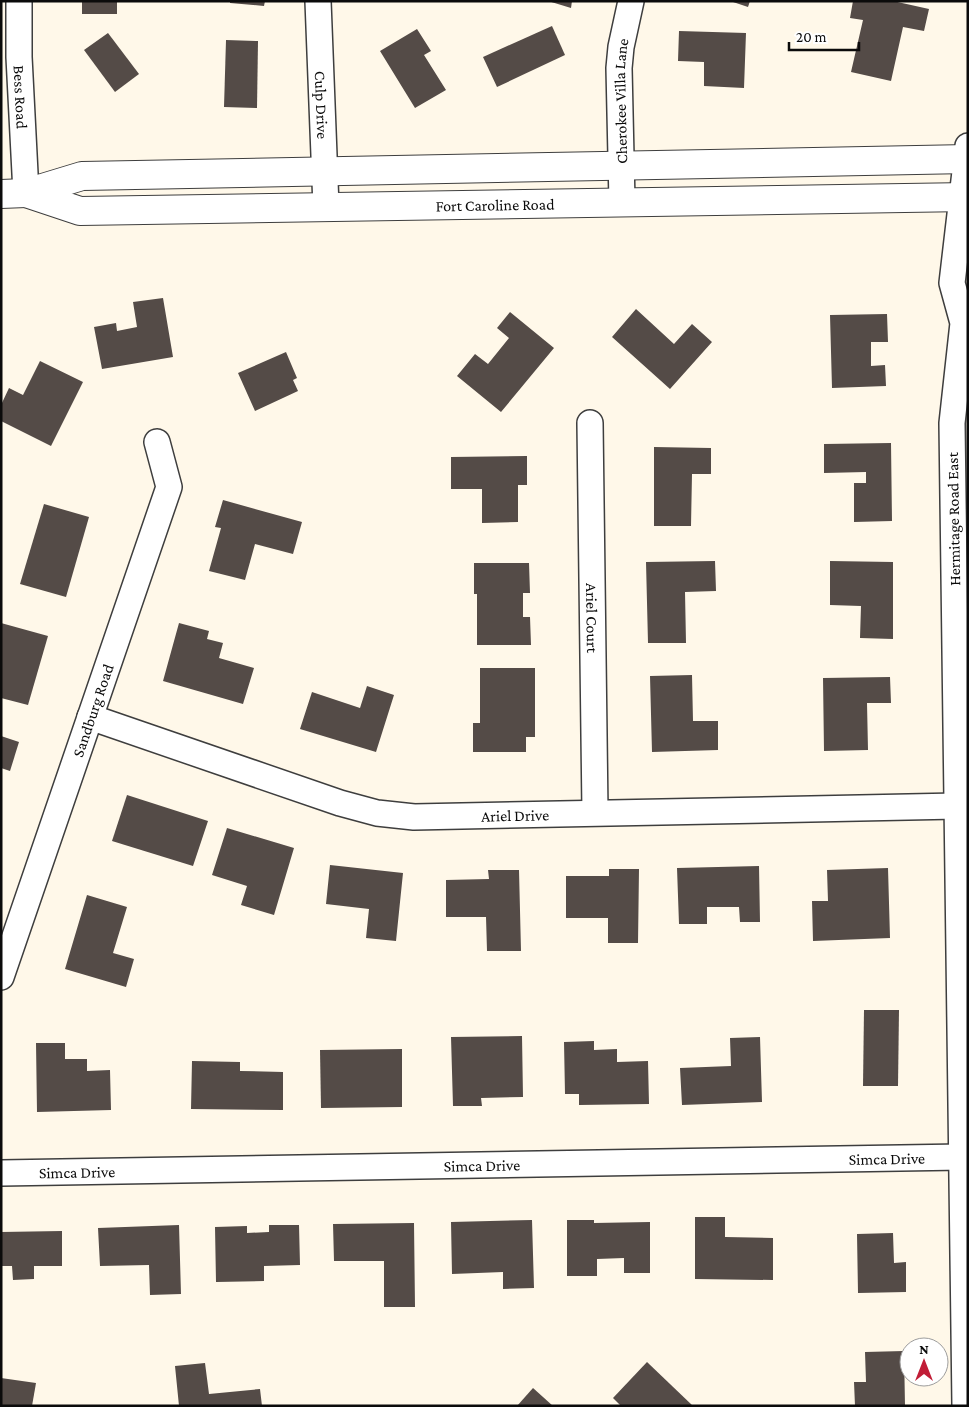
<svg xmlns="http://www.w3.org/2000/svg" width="969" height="1407" viewBox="0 0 969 1407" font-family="'Crimson Pro',serif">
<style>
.building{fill:#544b47}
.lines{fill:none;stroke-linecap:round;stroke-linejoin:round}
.minor-casing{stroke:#3e3e3e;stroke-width:28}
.tertiary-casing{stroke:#3e3e3e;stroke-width:30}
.minor{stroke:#fff;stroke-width:25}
.tertiary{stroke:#fff;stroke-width:28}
.labels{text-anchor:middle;stroke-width:5;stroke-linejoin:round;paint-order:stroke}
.street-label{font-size:16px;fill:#0b0b0b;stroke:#fff}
</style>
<rect width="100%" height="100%" fill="#fff8e9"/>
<g class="building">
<rect x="82" y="1" width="35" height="13"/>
<polygon points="230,1 265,1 264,6 230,3"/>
<polygon points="548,1 572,1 571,8"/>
<polygon points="730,1 750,1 748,7"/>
<polygon points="853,1 893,1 929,9 924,31 903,27 891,81 851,72 863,20 850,18"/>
<polygon points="552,26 565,55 497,87 483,57"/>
<polygon points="417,29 431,51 424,55 446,90 415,108 380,51"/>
<polygon points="679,31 746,33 744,88 704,86 704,62 678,61"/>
<polygon points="108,33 139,74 115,92 84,50"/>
<polygon points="226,40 258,41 257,108 224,107"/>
<polygon points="163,298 173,357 102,369 94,327 116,323 117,331 137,327 133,302"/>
<polygon points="636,309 674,344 692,324 712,342 670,389 612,337"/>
<polygon points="510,312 554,348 501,412 457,376 475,354 488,364 509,338 497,328"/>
<polygon points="887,314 888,342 871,342 871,366 885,365 886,386 832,388 830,315"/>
<polygon points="286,352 297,378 293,380 298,391 255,411 238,373"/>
<polygon points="40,361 83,382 51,446 1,421 1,405 9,388 23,395"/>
<polygon points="891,443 892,521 854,522 854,483 866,483 866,472 824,473 824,444"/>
<polygon points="654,447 711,448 711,474 692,474 691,526 654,526"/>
<polygon points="527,456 527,485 518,485 518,522 482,523 482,489 451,489 451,457"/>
<polygon points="223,500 302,522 293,554 255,544 245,580 209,571 221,528 215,527"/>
<polygon points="44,504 89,517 66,597 20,584"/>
<polygon points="715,561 716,591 685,592 686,643 648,643 646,562"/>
<polygon points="830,561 893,562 893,639 860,638 861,606 830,605"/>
<polygon points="474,563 529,563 530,593 523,593 523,617 530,617 531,645 477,645 477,594 474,594"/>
<polygon points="1,623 48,636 28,705 1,698"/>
<polygon points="179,623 209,631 207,639 223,643 219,658 254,668 243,704 163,681"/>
<polygon points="480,668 535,668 535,737 526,737 526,752 473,752 473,723 480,723"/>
<polygon points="692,675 693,721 718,721 718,750 652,752 650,676"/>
<polygon points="890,677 891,703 867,703 868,750 824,751 823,678"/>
<polygon points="367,686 394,695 376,752 300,729 312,692 360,708"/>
<polygon points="1,736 19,742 10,771 1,768"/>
<polygon points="127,795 208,821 193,866 112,841"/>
<polygon points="227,828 294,848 274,915 241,905 247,886 212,875"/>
<polygon points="330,865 403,873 396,941 366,938 369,909 326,904"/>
<polygon points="759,866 760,922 740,922 739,907 707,907 707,924 679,924 677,868"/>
<polygon points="888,868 890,938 813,941 812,901 828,901 827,870"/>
<polygon points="609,869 639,869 638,943 608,943 608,918 566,918 566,876 609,876"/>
<polygon points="488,870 519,870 521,951 487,951 486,917 446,917 446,880 489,879"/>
<polygon points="87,895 127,907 113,953 134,959 126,987 65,969"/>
<polygon points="864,1010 899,1010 898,1086 863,1086"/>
<polygon points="522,1036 523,1097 481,1098 482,1106 453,1106 451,1037"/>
<polygon points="760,1037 762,1102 682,1105 680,1068 731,1066 730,1038"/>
<polygon points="594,1041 594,1050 617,1049 617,1062 648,1061 649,1104 579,1105 579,1094 565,1094 564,1042"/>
<polygon points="36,1043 65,1043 65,1059 87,1059 87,1071 110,1070 111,1110 37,1112"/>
<polygon points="402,1049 402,1107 321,1108 320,1050"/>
<polygon points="192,1061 240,1062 240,1071 283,1072 283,1110 191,1109"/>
<polygon points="695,1217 725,1217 725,1237 773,1238 773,1280 695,1279"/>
<polygon points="532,1220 534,1288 503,1289 503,1272 452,1274 451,1222"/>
<polygon points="567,1220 594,1220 594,1223 650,1222 650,1273 624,1273 624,1258 597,1259 597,1276 567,1276"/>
<polygon points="414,1223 415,1307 384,1307 384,1261 334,1261 333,1224"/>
<polygon points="179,1225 181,1294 150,1295 149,1265 100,1266 98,1228"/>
<polygon points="269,1225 299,1225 300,1265 264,1266 264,1281 216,1282 215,1227 247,1226 247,1233 269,1232"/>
<polygon points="62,1231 62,1266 34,1266 34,1279 13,1280 12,1266 1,1266 1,1232"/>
<polygon points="893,1233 894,1263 906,1262 906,1292 858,1293 857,1234"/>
<polygon points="904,1351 905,1406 855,1406 854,1382 866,1382 865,1352"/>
<polygon points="647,1362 693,1406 621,1406 613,1398"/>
<polygon points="205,1363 209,1394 260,1389 262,1406 179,1406 175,1366"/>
<polygon points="1,1378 36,1383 32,1406 1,1406"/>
<polygon points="533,1388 553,1406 517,1406"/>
</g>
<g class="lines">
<defs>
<g id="minor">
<path id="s1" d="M 19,1 L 19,57 L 26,193"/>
<path id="s2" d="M 318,1 L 326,207"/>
<path id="s3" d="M 622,202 L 619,68 L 621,47 L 631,1"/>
<path id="s4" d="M 590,423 L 595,812"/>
<path id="s5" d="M 90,717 L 340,803 L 377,813 L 414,817 L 957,806"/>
<path id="s6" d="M 1,977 L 169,487 L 157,442"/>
<path id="s7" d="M 1,1173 L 962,1157"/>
<polyline points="965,1406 952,423 963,323 952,283 968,146"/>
</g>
<g id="tertiary">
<path id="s8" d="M 26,193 L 80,211 L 968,197"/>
<polyline points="1,194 26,193 82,176 968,159"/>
</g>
</defs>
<use href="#minor" class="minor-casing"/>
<use href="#tertiary" class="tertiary-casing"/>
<use href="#minor" class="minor"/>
<use href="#tertiary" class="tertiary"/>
</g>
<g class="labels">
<g class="street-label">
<text dy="6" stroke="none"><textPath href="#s1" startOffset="96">Bess Road</textPath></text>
<text dy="6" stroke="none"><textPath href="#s3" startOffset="101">Cherokee Villa Lane</textPath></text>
<text dy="6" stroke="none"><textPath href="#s2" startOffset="104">Culp Drive</textPath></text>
<text dy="6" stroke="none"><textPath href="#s8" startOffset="472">Fort Caroline Road</textPath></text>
<text transform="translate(953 519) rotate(-91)" y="6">Hermitage Road East</text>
<text dy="6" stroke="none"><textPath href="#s4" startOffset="195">Ariel Court</textPath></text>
<text dy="6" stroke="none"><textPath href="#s6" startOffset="282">Sandburg Road</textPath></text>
<text dy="6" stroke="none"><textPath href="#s5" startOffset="441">Ariel Drive</textPath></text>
<text dy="6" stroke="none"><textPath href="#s7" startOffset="886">Simca Drive</textPath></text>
<text dy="6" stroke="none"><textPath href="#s7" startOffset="481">Simca Drive</textPath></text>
<text dy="6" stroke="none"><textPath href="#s7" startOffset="76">Simca Drive</textPath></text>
</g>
</g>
<rect width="969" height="1407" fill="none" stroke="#0b0b0b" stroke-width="5"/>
<g transform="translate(924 1362)"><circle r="24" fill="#ffffff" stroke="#9d9d9d"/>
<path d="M0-4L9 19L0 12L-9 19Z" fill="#c11d37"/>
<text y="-8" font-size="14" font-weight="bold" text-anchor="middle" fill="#0b0b0b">N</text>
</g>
<path d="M789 42v8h70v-8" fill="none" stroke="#0b0b0b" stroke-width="2.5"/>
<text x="796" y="42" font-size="15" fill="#0b0b0b" stroke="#ffffff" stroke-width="4" paint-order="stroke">20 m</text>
</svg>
